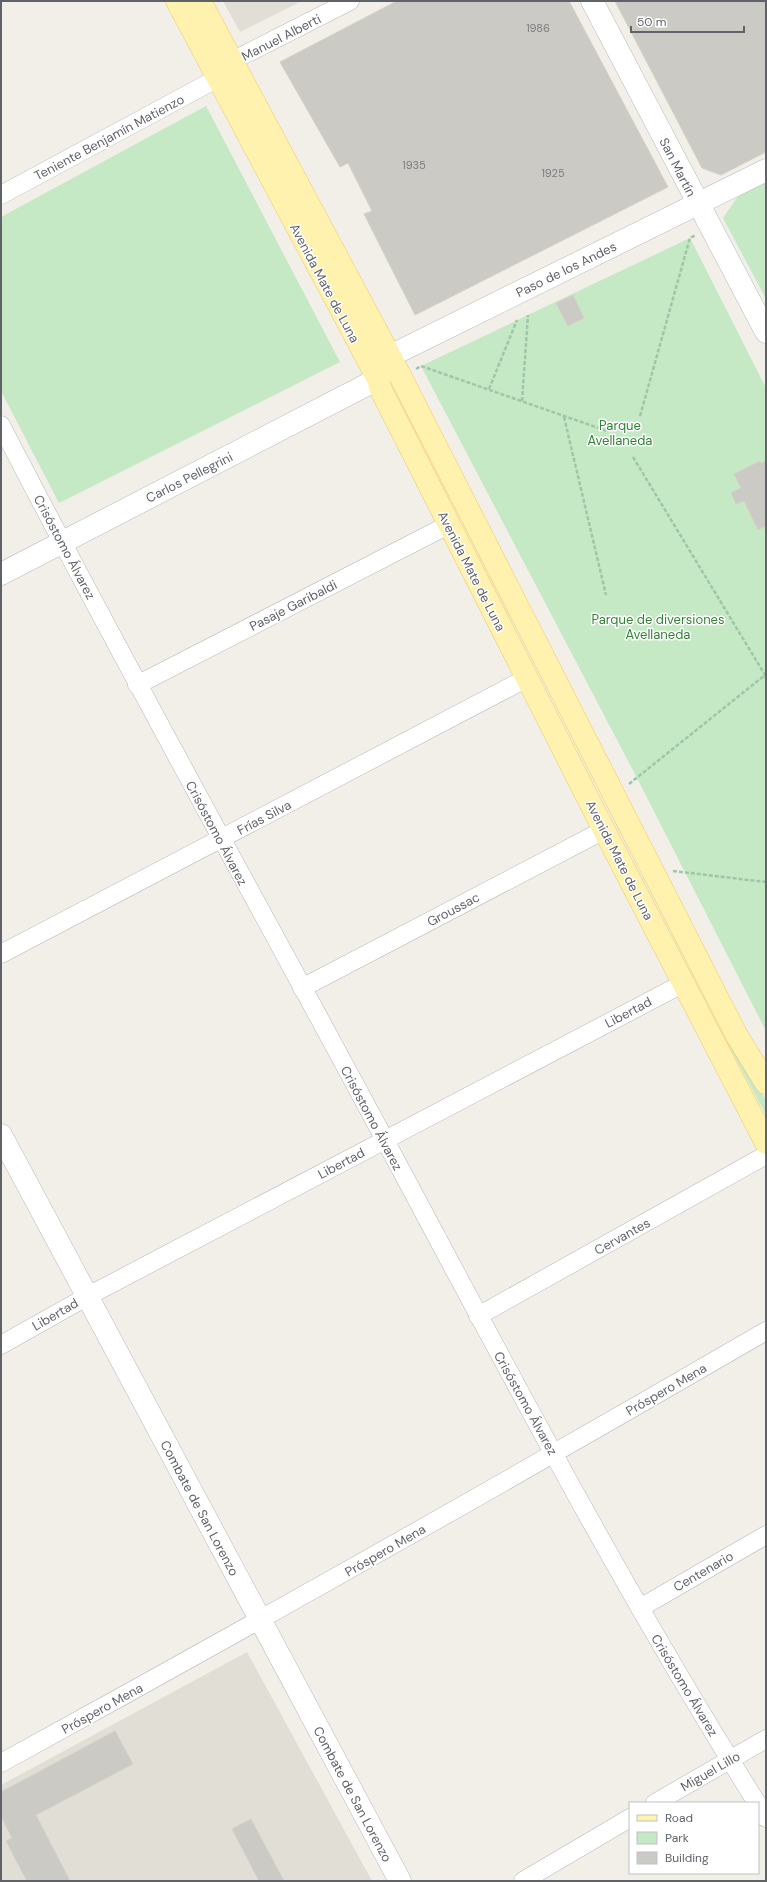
<svg xmlns="http://www.w3.org/2000/svg" width="767" height="1882" viewBox="0 0 767 1882" font-family="'DM Sans',sans-serif">
<style>
.education{fill:#e1ded6}
.green{fill:#c5e8c5}
.building{fill:#cccac5;stroke:#d6d1c6}
.lines{fill:none;stroke-linecap:round;stroke-linejoin:round}
.street-casing{stroke:#b5b8bc;stroke-width:19}
.secondary-casing{stroke:#b6babf;stroke-width:23}
.primary-casing{stroke:#f2c960;stroke-width:23}
.path{stroke:#9cc7a9;stroke-width:2.5;stroke-dasharray:4 2;stroke-linecap:butt}
.street{stroke:#fff;stroke-width:18}
.secondary{stroke:#fff;stroke-width:22}
.primary{stroke:#fff2af;stroke-width:22}
.labels{text-anchor:middle;stroke-width:3;stroke-linejoin:round;paint-order:stroke}
.number-label{font-size:11px;fill:#7a7d7f}
.street-label{font-size:13px;fill:#5f6368;stroke:#fff}
.park-label{font-size:13px;fill:#348238;stroke:#fff}
</style>
<rect width="100%" height="100%" fill="#f1efe8"/>
<g class="education">
<polygon points="223,1 302,1 240,32"/>
<polygon points="247,1652 372,1881 1,1881 1,1785"/>
</g>
<g class="green">
<polygon points="206,106 340,362 59,503 1,391 1,217"/>
<polygon points="766,182 766,299 723,218 738,196"/>
<polygon points="690,238 766,388 766,1031 637,778 421,366"/>
<polygon points="729,1040 766,1100 766,1115 727,1042"/>
</g>
<g class="building">
<polygon points="397,1 569,1 668,187 415,315 364,214 372,211 348,163 340,167 280,62"/>
<polygon points="615,1 766,1 766,152 721,175 702,168"/>
<polygon points="573,295 584,318 568,326 556,303"/>
<polygon points="760,461 761,463 766,461 766,526 758,530 744,501 736,504 731,493 741,488 734,474"/>
<polygon points="115,1731 133,1764 36,1815 70,1881 27,1881 6,1841 12,1838 1,1816 1,1792"/>
<polygon points="251,1819 284,1881 259,1881 232,1829"/>
</g>
<g class="lines">
<defs>
<g id="street">
<polyline points="232,61 350,1"/>
<polyline points="1,195 218,78"/>
<path d="M 1,425 C 125,666 258,903 386,1142 C 505,1364 622,1589 757,1803"/>
<polyline points="137,685 448,525"/>
<polyline points="1,954 527,678"/>
<polyline points="302,988 604,830"/>
<polyline points="478,1316 766,1155"/>
<polyline points="1,1345 88,1296 684,983"/>
<polyline points="640,1608 766,1535"/>
<path d="M 1,1763 C 258,1622 513,1478 766,1331"/>
<polyline points="655,1803 766,1739"/>
<polyline points="758,1805 766,1818"/>
<polyline points="523,1881 630,1818"/>
</g>
<g id="secondary">
<polyline points="592,1 766,332"/>
<polyline points="1,574 378,379 390,356 766,170"/>
<polyline points="1,1135 400,1881"/>
</g>
<g id="primary">
<polyline points="177,1 378,379 381,390 604,830 766,1143"/>
<polyline points="200,1 390,356 737,1036 766,1083"/>
</g>
</defs>
<use href="#street" class="street-casing"/>
<use href="#secondary" class="secondary-casing"/>
<use href="#primary" class="primary-casing"/>
<g class="path">
<polyline points="416,369 421,366 607,431"/>
<polyline points="489,389 517,320"/>
<polyline points="522,401 528,315"/>
<polyline points="640,416 690,238 696,235"/>
<polyline points="564,417 606,595"/>
<polyline points="633,457 765,675 766,674"/>
<polyline points="629,784 765,675 766,679"/>
<polyline points="673,871 766,882"/>
</g>
<use href="#street" class="street"/>
<use href="#secondary" class="secondary"/>
<use href="#primary" class="primary"/>
</g>
<g class="labels">
<g class="number-label">
<text x="538" y="32">1986</text>
<text x="414" y="169">1935</text>
<text x="553" y="177">1925</text>
</g>
<g class="street-label">
<text transform="translate(281 37) rotate(-27)" y="5">Manuel Alberti</text>
<text transform="translate(109 137) rotate(-28)" y="5">Teniente Benjamín Matienzo</text>
<text transform="translate(678 167) rotate(63)" y="5">San Martín</text>
<text transform="translate(566 269) rotate(-26)" y="5">Paso de los Andes</text>
<text transform="translate(325 283) rotate(62)" y="5">Avenida Mate de Luna</text>
<text transform="translate(189 477) rotate(-27)" y="5">Carlos Pellegrini</text>
<text transform="translate(65 547) rotate(62)" y="5">Crisóstomo Álvarez</text>
<text transform="translate(472 571) rotate(63)" y="5">Avenida Mate de Luna</text>
<text transform="translate(293 605) rotate(-27)" y="5">Pasaje Garibaldi</text>
<text transform="translate(264 817) rotate(-28)" y="5">Frías Silva</text>
<text transform="translate(217 833) rotate(62)" y="5">Crisóstomo Álvarez</text>
<text transform="translate(620 860) rotate(63)" y="5">Avenida Mate de Luna</text>
<text transform="translate(453 909) rotate(-28)" y="5">Groussac</text>
<text transform="translate(628 1012) rotate(-28)" y="5">Libertad</text>
<text transform="translate(372 1118) rotate(62)" y="5">Crisóstomo Álvarez</text>
<text transform="translate(341 1163) rotate(-28)" y="5">Libertad</text>
<text transform="translate(622 1236) rotate(-29)" y="5">Cervantes</text>
<text transform="translate(55 1314) rotate(-30)" y="5">Libertad</text>
<text transform="translate(666 1389) rotate(-30)" y="5">Próspero Mena</text>
<text transform="translate(526 1403) rotate(61)" y="5">Crisóstomo Álvarez</text>
<text transform="translate(200 1508) rotate(62)" y="5">Combate de San Lorenzo</text>
<text transform="translate(385 1550) rotate(-30)" y="5">Próspero Mena</text>
<text transform="translate(703 1571) rotate(-30)" y="5">Centenario</text>
<text transform="translate(685 1685) rotate(59)" y="5">Crisóstomo Álvarez</text>
<text transform="translate(102 1708) rotate(-29)" y="5">Próspero Mena</text>
<text transform="translate(710 1771) rotate(-30)" y="5">Miguel Lillo</text>
<text transform="translate(353 1794) rotate(62)" y="5">Combate de San Lorenzo</text>
</g>
<g class="park-label">
<text x="620" y="430">Parque<tspan x="620" dy="15">Avellaneda</tspan></text>
<text x="658" y="624">Parque de diversiones<tspan x="658" dy="15">Avellaneda</tspan></text>
</g>
</g>
<rect width="767" height="1882" fill="none" stroke="#5f6368" stroke-width="4"/>
<rect x="629" y="1802" width="130" height="72" fill="#ffffff" stroke="#bfc1c3"/>
<rect x="637" y="1815" width="20" height="6" fill="#fff2af" stroke="#bfc1c3"/>
<text x="665" y="1822" font-size="12" fill="#5f6368">Road</text>
<rect x="637" y="1832" width="20" height="12" fill="#c5e8c5" stroke="#bfc1c3"/>
<text x="665" y="1842" font-size="12" fill="#5f6368">Park</text>
<rect x="637" y="1852" width="20" height="12" fill="#cccac5" stroke="#bfc1c3"/>
<text x="665" y="1862" font-size="12" fill="#5f6368">Building</text>
<path d="M631 26v6h113v-6" fill="none" stroke="#5f6368" stroke-width="2"/>
<text x="637" y="26" font-size="12" fill="#5f6368" stroke="#ffffff" stroke-width="3" paint-order="stroke">50 m</text>
</svg>
